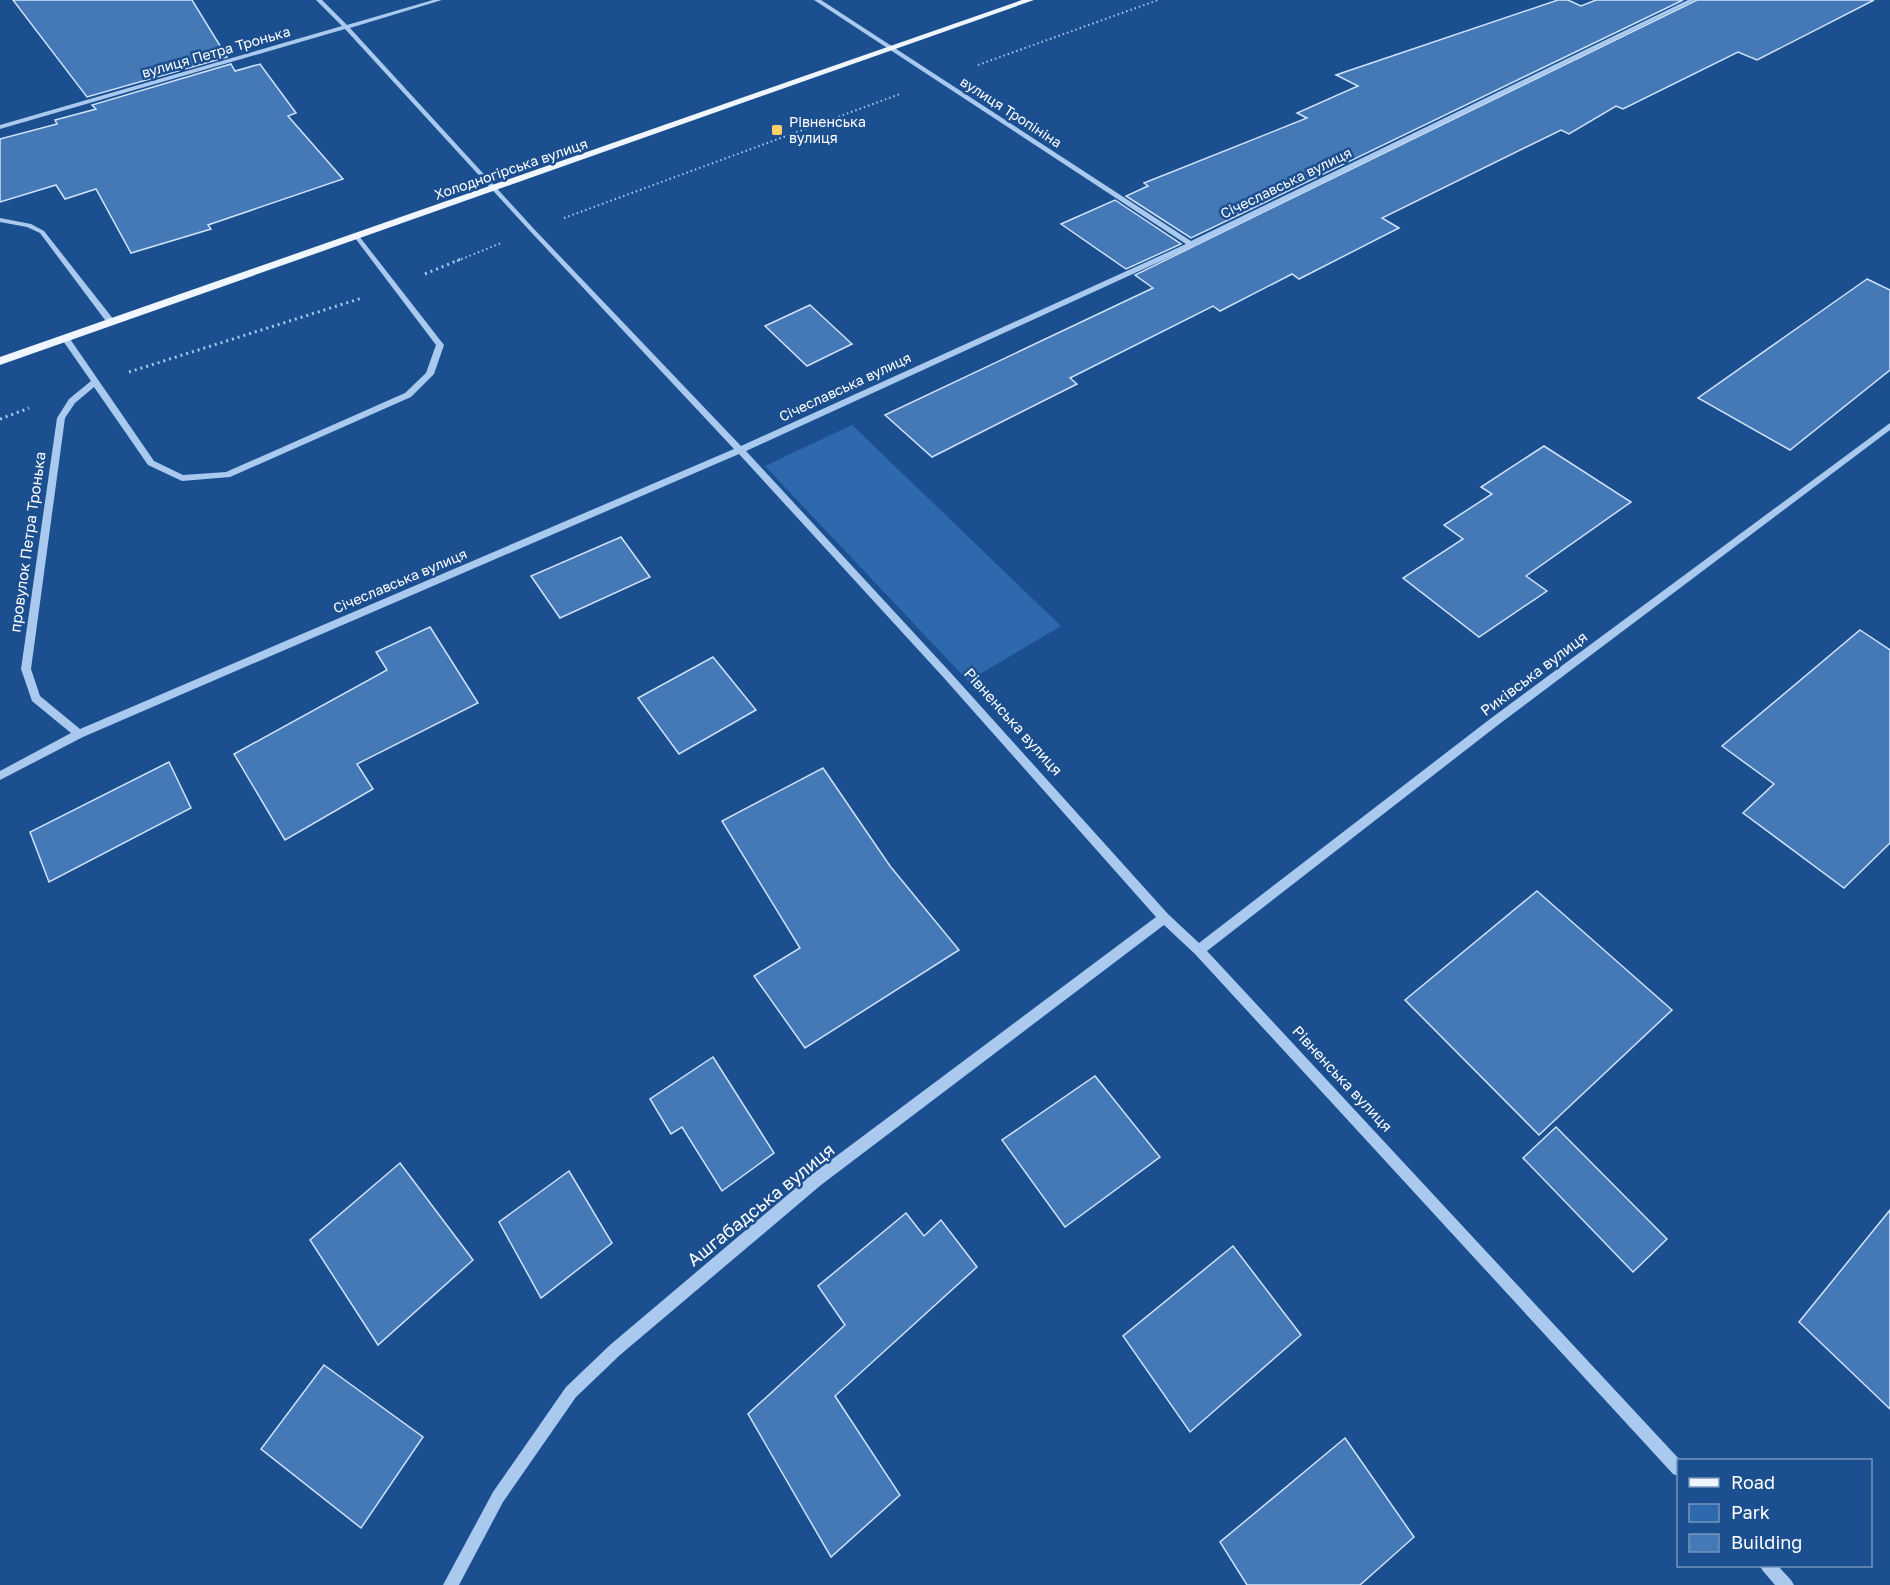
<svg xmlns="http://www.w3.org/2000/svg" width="1890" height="1585" viewBox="0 0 1890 1585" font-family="'Golos Text',sans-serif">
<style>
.green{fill:#2e69ad}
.building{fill:#4478b7;stroke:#cfe3fa;stroke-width:1.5}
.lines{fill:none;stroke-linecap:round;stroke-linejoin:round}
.path-far1{stroke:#a9c9ee;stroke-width:2;stroke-dasharray:1.5 3;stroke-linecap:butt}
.path{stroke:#a9c9ee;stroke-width:3;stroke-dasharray:2 4;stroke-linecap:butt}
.minor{fill:#a9c9ee;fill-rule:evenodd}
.major{fill:#f0f6ff;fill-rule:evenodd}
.poi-dot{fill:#ffd166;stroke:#1b4f8f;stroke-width:2}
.labels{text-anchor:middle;stroke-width:5;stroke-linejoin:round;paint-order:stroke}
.far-street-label{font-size:14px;fill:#fff;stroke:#1b4f8f}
.far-poi-label{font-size:14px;fill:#fff;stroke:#1b4f8f;text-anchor:start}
.street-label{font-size:15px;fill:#fff;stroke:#1b4f8f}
.near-street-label{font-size:18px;fill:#fff;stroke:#1b4f8f}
</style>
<rect width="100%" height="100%" fill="#1b4f8f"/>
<polygon class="green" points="852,425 1061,626 968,681 765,466"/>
<g class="building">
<polygon points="13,0 192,0 227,57 87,97"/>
<polygon points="1558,0 1568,0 1581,6 1596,0 1683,0 1191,238 1126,196 1148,186 1144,183 1307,118 1297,113 1358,86 1336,75"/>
<polygon points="1697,0 1874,0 1757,60 1738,52 1623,109 1616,106 1569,134 1561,130 1382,218 1399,228 1299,279 1292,274 1220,311 1213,306 1070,378 1077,384 932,457 885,415 1153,288 1135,275"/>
<polygon points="231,64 235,71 260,64 296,113 288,116 343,179 208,225 211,229 131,253 96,189 65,199 56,185 0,202 0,139 57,124 55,120 96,109 92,105"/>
<polygon points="1115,200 1181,244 1126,269 1061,224"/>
<polygon points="1867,279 1890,290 1890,370 1790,450 1698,398"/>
<polygon points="810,305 852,344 807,366 765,326"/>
<polygon points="1544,446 1631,502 1526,576 1547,591 1479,637 1403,578 1463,539 1444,525 1492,494 1481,487"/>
<polygon points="621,537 650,577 560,618 531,576"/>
<polygon points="430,627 478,703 357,764 373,789 285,840 234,754 387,670 376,652"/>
<polygon points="1860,630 1890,650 1890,843 1844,888 1743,813 1774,784 1722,746"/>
<polygon points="713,657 756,710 679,754 638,698"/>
<polygon points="169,762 191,808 49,882 30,832"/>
<polygon points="823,768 890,866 959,950 805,1048 754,976 800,948 722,821"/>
<polygon points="1537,891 1672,1010 1539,1135 1405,1000"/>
<polygon points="713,1057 774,1153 722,1191 682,1127 671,1134 650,1099"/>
<polygon points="1095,1076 1160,1157 1065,1227 1002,1140"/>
<polygon points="1556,1127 1667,1239 1633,1272 1523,1158"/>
<polygon points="400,1163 473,1260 378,1345 310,1240"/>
<polygon points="569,1171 612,1243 541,1298 499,1222"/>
<polygon points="1890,1210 1890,1409 1799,1322"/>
<polygon points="906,1213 924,1236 941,1220 977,1267 835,1396 900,1495 831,1557 748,1414 845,1325 818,1286"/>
<polygon points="1233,1246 1301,1335 1190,1432 1123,1336"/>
<polygon points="324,1365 423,1437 361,1528 261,1449"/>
<polygon points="1345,1438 1414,1537 1360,1585 1247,1585 1220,1542"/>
</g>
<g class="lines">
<g class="path-far1">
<polyline points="978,65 1158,0"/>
<polyline points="564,218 900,94"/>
<polyline points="457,261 501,243"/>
</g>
<g class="path">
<polyline points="425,274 461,259"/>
<polyline points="129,372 362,298"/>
<polyline points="0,419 29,408"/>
</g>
<g class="minor">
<polygon points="316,0 322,0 347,25 433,0 442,0 350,28 534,229 741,446 1186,244 814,0 821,0 1191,241 1688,0 1695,0 1194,246 746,451 950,672 1168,914 1199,943 1490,719 1890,423 1890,430 1498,725 1207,951 1680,1460 1678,1460 1678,1476 1673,1474 1195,954 1164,925 821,1185 620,1355 576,1397 503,1502 459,1585 443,1585 493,1492 566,1387 610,1345 811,1175 1156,917 944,678 739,454 83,737 0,780 0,771 71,733 32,701 21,669 57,418 69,399 91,381 61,338 62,336 68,336 154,461 183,475 226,472 405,393 426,373 436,345 355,238 355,236 359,236 444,345 434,374 411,397 230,477 182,481 148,465 94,387 75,403 65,418 31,669 40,696 80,729 734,449 530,231 345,29 0,129 0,125 342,26"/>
<polygon points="0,218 31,224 44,231 114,320 114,324 108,324 40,233 27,227 0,222"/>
<polygon points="1760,1566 1778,1566 1791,1580 1794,1585 1775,1585 1763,1571"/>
</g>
<polygon class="major" points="1022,0 1034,0 0,365 0,357"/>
</g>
<rect class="poi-dot" x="771" y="124" width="12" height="12" rx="3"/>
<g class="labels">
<g class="far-street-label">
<text transform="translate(216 52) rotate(-16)" y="5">вулиця Петра Тронька</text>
<text transform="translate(1011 112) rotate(33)" y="5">вулиця Тропініна</text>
<text transform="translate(511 169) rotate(-19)" y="5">Холодногірська вулиця</text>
<text transform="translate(1286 183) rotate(-26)" y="5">Січеславська вулиця</text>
<text transform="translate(845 387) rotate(-25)" y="5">Січеславська вулиця</text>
<text transform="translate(400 581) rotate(-23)" y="5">Січеславська вулиця</text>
</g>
<g class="far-poi-label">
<text x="789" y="127">Рівненська<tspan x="789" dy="16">вулиця</tspan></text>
</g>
<g class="street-label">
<text transform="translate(28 542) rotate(-82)" y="5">провулок Петра Тронька</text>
<text transform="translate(1534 674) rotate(-37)" y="5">Риківська вулиця</text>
<text transform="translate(1013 722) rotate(48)" y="5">Рівненська вулиця</text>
<text transform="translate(1342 1079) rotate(47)" y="5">Рівненська вулиця</text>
</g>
<g class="near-street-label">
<text transform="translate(761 1205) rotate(-39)" y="6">Ашгабадська вулиця</text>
</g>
</g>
<rect x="1677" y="1459" width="195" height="108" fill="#1b4f8f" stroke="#7695bc" stroke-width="1.5"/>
<rect x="1689" y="1478" width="30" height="9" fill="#f0f6ff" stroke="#7695bc" stroke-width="1.5"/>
<text x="1731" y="1489" font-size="18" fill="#ffffff">Road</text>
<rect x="1689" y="1504" width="30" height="18" fill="#2e69ad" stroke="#7695bc" stroke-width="1.5"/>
<text x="1731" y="1519" font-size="18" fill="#ffffff">Park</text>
<rect x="1689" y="1534" width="30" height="18" fill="#4478b7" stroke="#7695bc" stroke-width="1.5"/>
<text x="1731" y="1549" font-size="18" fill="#ffffff">Building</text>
</svg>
